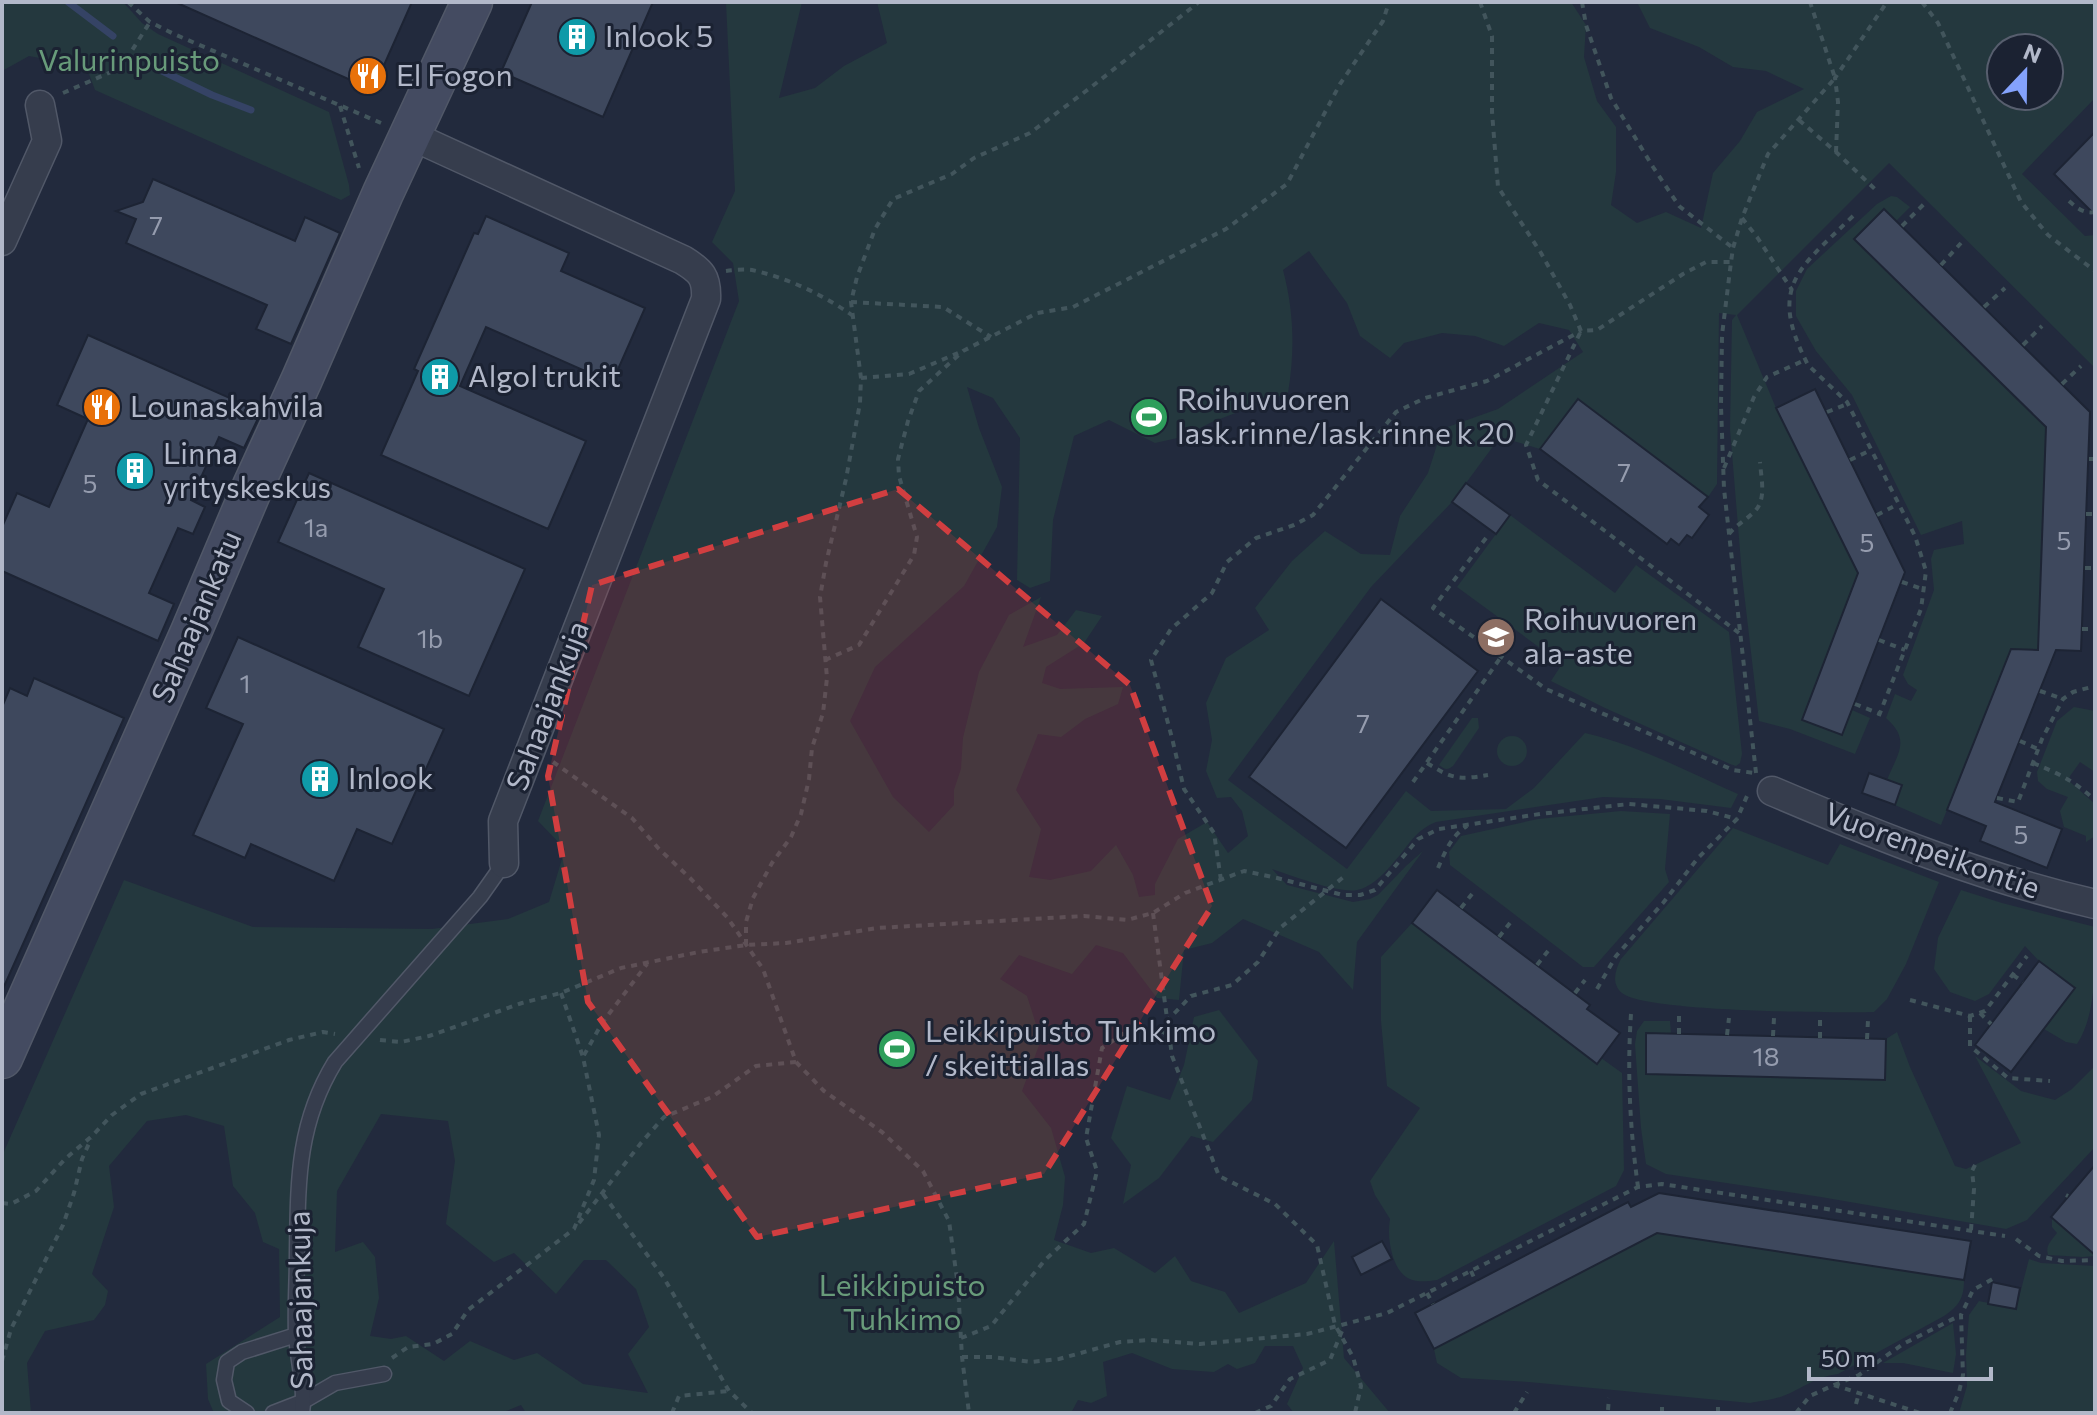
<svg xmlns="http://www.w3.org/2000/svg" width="2097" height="1415" viewBox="0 0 2097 1415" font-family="Commissioner,sans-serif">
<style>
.green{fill:#24383e;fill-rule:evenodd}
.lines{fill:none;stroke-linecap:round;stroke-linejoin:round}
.stream{stroke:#354365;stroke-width:7}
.building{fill:#3e485d;stroke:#1d2434;stroke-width:2}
.lane-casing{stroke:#515868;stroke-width:17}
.street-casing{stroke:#515868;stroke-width:31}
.secondary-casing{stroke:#515868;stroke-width:43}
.path{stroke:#42555c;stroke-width:4;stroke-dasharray:6 6;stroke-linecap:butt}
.lane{stroke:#363d4d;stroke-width:14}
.street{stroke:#363d4d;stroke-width:28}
.secondary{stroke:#444b61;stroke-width:40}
.marked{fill:#d13e40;fill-opacity:0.2;stroke:#d13e40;stroke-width:6;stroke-dasharray:16 10;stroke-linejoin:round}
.labels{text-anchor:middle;stroke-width:6;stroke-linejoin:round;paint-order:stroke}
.number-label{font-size:26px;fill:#959cae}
.poi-label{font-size:30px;fill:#b2b8c9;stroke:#1b2232;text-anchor:start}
.park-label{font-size:30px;fill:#689b7a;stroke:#1b2232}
.street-label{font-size:30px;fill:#b2b8c9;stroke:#1b2232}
</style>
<rect width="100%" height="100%" fill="#222a3d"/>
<g class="green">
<polygon points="2,2 123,2 142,23 158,34 329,112 349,185 350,195 341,200 95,90 89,74 61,62 29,56 2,71"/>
<path d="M 726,2 L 802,2 L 779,98 L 815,88 L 844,66 L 887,43 L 877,2 L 1571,2 L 1586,25 L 1584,57 L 1597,101 L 1616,127 L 1616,172 L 1611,205 L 1637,223 L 1666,212 L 1701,228 L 1713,173 L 1740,141 L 1757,112 L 1804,89 L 1766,71 L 1733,67 L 1699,47 L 1650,28 L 1637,2 L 2095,2 L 2095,98 L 2022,174 L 2085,236 L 2095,235 L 2095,368 L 1889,163 L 1737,315 L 1776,408 L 1858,573 L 1802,719 L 1842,735 L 1852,710 L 1870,718 L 1855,754 L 1790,729 L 1759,721 L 1742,575 L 1730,429 L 1732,320 L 1736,315 L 1719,313 L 1717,484 L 1708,497 L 1578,399 L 1540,449 L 1500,437 L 1452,502 L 1371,587 L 1228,780 L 1347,869 L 1406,791 L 1431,811 L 1506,809 L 1534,788 L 1585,733 C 1638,745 1688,772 1738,794 L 1731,808 L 1660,799 L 1603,797 L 1436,822 C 1417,830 1412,840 1400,855 C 1389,868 1374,887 1357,890 C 1340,894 1290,875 1272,869 L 1287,885 L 1353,902 L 1370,899 L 1378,895 L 1406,866 L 1423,851 L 1357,942 L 1353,990 L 1319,952 L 1243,919 L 1212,943 L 1184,950 L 1179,1000 L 1157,998 L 1123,953 L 1096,945 L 1072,974 L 1019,955 L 1000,979 L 1027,996 L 1041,1040 L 1022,1091 L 1051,1128 L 1065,1177 L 1063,1205 L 1054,1240 L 1091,1253 L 1114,1248 L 1155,1273 L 1175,1256 L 1191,1281 L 1225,1292 L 1239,1313 L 1306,1283 L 1334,1241 L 1344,1358 L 1390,1413 L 1294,1413 L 1287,1404 L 1303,1368 L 1293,1346 L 1265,1346 L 1255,1363 L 1237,1369 L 1228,1364 L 1214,1372 L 1172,1369 L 1132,1353 L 1103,1362 L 1107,1396 L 1091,1403 L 1078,1400 L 1071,1413 L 526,1413 L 521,1405 L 501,1413 L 214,1413 L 208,1399 L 206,1364 L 280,1317 L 279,1249 L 263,1242 L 255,1213 L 233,1186 L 224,1126 L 186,1115 L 147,1121 L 109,1166 L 114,1207 L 92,1274 L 108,1291 L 105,1305 L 94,1320 L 45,1331 L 27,1363 L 31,1413 L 2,1413 L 2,1156 L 124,880 L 253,927 L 432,929 L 508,919 L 549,902 L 565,849 L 538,821 L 739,301 L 733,263 L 712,242 L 735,191 ZM 2001,48 L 2049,48 L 2049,96 L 2001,96 ZM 1309,251 L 1347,303 L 1360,336 L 1390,358 L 1404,343 L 1442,333 L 1475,336 L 1504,346 L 1539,323 L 1569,330 L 1583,352 L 1498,409 L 1442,429 L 1428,473 L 1400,516 L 1390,555 L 1361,554 L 1325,531 L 1292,561 L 1255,608 L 1269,630 L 1226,658 L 1206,703 L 1212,740 L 1206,771 L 1217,798 L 1231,797 L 1242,811 L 1248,836 L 1228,853 L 1207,822 L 1178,839 L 1155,884 L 1155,895 L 1139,897 L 1133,875 L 1116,845 L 1091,871 L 1050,880 L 1029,877 L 1041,829 L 1016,790 L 1038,734 L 1061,737 L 1085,719 L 1118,704 L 1123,687 L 1060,689 L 1042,683 L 1046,667 L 1084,643 L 1102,616 L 1076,610 L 1057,635 L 1023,647 L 1041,597 L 1009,615 L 979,672 L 963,738 L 961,769 L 954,790 L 954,805 L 929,832 L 893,797 L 850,721 L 875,667 L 964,586 L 997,527 L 1002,487 L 979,428 L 967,387 L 993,398 L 1020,438 L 1017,580 L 1030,588 L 1050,581 L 1053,520 L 1074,436 L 1109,420 L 1155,443 L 1182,437 L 1212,422 L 1288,393 C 1295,351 1294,311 1283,270 ZM 381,1114 L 448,1121 L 455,1161 L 446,1224 L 494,1262 L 514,1253 L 556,1294 L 584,1260 L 606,1260 L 636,1289 L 649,1327 L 628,1354 L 648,1393 L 583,1384 L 537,1353 L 514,1360 L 470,1341 L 444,1361 L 406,1336 L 391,1339 L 370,1336 L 379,1298 L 375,1257 L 363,1242 L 335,1252 L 337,1191 Z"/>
<path d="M 1891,196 L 1897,197 L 1910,207 L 1896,221 L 1884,209 L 1855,239 L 2046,427 L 2038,650 L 2011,649 L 1941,825 L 1895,805 L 1902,785 L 1887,780 C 1898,753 1911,740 1886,718 L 1895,694 L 1911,701 L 1917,690 L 1908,684 L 1903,675 L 1934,590 L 1931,559 L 1934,550 L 1964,544 L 1962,521 L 1921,535 L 1852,395 L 1816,351 L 1796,316 L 1796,291 L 1807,269 L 1877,204 Z"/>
<polygon points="1510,515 1615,593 1636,565 1729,632 1742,754 1740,763 1736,766 1730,764 1605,708 1551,681 1562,664 1457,587"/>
<polygon points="2074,707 2095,711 2095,772 2080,762 2070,776 2069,781 2095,804 2095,836 2086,842 2086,836 2064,827 2060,811 2068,797 2047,789 2038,781 2037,772 2057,721"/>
<path d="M 1472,718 L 1478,718 L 1479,728 L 1453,766 C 1447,771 1444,769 1439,765 Z"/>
<circle cx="1512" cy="751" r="15"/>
<polygon points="1621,811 1670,814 1665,869 1669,882 1594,967 1583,967 1450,865 1449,852 1461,836 1538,819"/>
<path d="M 1733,828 L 1828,865 L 1840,844 L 1939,882 L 1906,964 L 1887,999 L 1874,1012 C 1837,1013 1643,1012 1622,993 C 1611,984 1615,970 1621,959 Z"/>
<path d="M 1961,890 L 2002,903 L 2095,927 C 2095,964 2097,1014 2077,1044 L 2066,1042 L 2044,1029 L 2075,988 L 2039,961 L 2025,946 L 1989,994 L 1975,1001 L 1950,992 L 1934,969 L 1938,938 Z"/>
<path d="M 1412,923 L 1597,1063 L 1601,1058 L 1622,1073 L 1624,1170 L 1616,1186 L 1437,1280 C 1413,1284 1401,1280 1393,1257 C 1389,1243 1388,1233 1390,1219 L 1375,1195 L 1370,1181 L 1420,1108 L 1387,1086 L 1381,1021 L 1381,957 Z"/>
<polygon points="1219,1010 1258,1061 1252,1100 1213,1142 1191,1136 1159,1178 1123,1204 1131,1165 1111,1138 1127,1086 1170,1100 1184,1065 1194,1017"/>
<polygon points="1644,1021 1670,1021 1671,1034 1646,1034 1646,1074 1884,1080 1886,1039 1897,1032 1910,1067 1955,1166 1966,1169 2021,1143 1975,1056 2021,1091 2055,1100 2072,1089 2095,1066 2095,1147 2027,1220 2006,1229 1821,1197 1666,1174 1646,1164 1641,1128 1635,1044 1637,1031"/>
<path d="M 2052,1219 L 2087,1248 L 2095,1240 L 2095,1256 L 2083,1257 L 2048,1255 C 2045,1245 2052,1240 2057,1233 L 2052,1227 Z"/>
<path d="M 1653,1232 L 1964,1280 C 1964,1298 1959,1306 1944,1316 L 1838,1374 C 1814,1377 1804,1388 1783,1396 C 1773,1400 1760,1401 1750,1403 L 1529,1382 L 1461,1378 L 1437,1363 L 1434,1349 Z"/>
<polygon points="2029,1259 2041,1263 2095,1266 2095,1413 1959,1413 1967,1386 1966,1355 1969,1315 1979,1301 2016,1309"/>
<polygon points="1953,1323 1956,1354 1953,1373 1903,1363 1883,1363"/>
</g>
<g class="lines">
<g class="stream">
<polyline points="68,2 113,36"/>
<polyline points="158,69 212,95 251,110"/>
</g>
</g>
<g class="building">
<polygon points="175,2 412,2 373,90"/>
<polygon points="532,2 653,2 603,117 501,72"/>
<polygon points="2095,132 2095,215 2054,174"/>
<polygon points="153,179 295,241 305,217 340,233 291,344 256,329 267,305 126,243 136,219 116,211 143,202"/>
<polygon points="1884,209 2090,412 2081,651 2056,650 1995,802 2062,829 2047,868 1980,841 1986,826 1947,810 2011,649 2038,650 2046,427 1854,239"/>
<polygon points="486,216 569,253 561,271 645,308 612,383 486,327 460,386 586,441 548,529 381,455 418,371 414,369 474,233 478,234"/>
<polygon points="88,335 261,412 244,448 219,437 191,500 205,507 193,534 178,528 149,593 174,604 158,641 2,571 2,527 17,493 49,507 88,419 57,405"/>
<polygon points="1815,389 1905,572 1842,735 1802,720 1858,573 1776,408"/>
<polygon points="1578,399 1708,497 1699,507 1709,515 1692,538 1687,535 1679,545 1671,539 1667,544 1540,449"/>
<polygon points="309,473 525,569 469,696 358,647 384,589 278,542"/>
<polygon points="1466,483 1510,515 1496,534 1452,502"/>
<polygon points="1381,599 1478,671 1346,848 1249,777"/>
<polygon points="238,637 444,729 392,844 357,829 334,881 251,844 245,858 193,835 243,724 206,708"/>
<polygon points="34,678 124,718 2,991 2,707 10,688 27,696"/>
<polygon points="1869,773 1902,785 1895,805 1862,793"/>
<polygon points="1437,890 1590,1005 1587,1009 1620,1033 1597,1064 1412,923"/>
<polygon points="2039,961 2075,988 2011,1072 1975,1045"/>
<polygon points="1646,1033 1886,1039 1885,1080 1646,1074"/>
<polygon points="2095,1165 2095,1255 2051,1217"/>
<polygon points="1659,1193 1971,1241 1964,1280 1657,1233 1434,1349 1415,1313 1628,1202 1631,1207"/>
<polygon points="1382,1241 1392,1259 1361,1275 1352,1257"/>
<polygon points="1992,1282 2020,1288 2016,1309 1988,1304"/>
</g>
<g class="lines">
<defs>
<g id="lane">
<polyline points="247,1413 229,1401 224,1380 227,1362 242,1352 296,1335"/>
<polyline points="273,1413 304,1401 335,1383 384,1374"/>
<path d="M 302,1413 C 306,1387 297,1360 296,1333 C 295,1307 297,1279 297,1253 C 298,1182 297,1124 335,1062 L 480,897 L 504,863"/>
</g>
<g id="street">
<path d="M 410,135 L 683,260 C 701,271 707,277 706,299 L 503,821 L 504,863"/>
<polyline points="2,241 47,141 40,105"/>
<path d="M 1772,791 C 1880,837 1980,877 2095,904"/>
</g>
<polyline id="secondary" points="2,1058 191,632 253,486 302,379 383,193 472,2"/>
</defs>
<use href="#lane" class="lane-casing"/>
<use href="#street" class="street-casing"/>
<use href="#secondary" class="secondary-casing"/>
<g class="path">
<polyline points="128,2 150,22 174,34 381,123"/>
<polyline points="1480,2 1492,36 1492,112 1498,187 1541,253 1570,305 1581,331 1597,330 1683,274 1706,262 1731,262"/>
<polyline points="1582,2 1586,25 1611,98 1653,167 1679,206 1733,248"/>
<polyline points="1922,2 1938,23 2021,202 2048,235 2095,271"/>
<polyline points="63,93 111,72 124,63 150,22"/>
<polyline points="340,106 359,168"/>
<polyline points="1799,120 1836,152 1878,192"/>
<polyline points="1836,152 1838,102 1835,78 1887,2"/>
<path d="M 2069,201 C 2077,208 2084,214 2095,212"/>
<path d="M 1853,216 C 1799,269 1767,286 1808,365 L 1847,402 L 1915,536 L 1926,571 L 1921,609 L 1878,718"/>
<polyline points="1742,218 1757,237 1792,290"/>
<polyline points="1902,226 1924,204"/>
<polyline points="1941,265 1961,243"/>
<path d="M 726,271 C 734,270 744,269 752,270 C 788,278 824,295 853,316"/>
<polyline points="851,302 943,307 991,337"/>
<polyline points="1984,307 2005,288"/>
<polyline points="1580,333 1526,445 1538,480 1739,633"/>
<polyline points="2023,345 2042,326"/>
<polyline points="861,378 909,374 958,353"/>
<polyline points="2062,384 2081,366"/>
<polyline points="1827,412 1847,404"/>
<polyline points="2089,459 2095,459"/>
<polyline points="1850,460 1871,450"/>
<polyline points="1724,468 1754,397 1767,377 1805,360"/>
<polyline points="2086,514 2095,514"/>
<polyline points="1877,515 1898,504"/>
<path d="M 1729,534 C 1736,525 1746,520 1754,512 C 1767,500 1761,478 1760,462"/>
<polyline points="1486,538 1433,608 1546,689 1733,770 1754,773"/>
<polyline points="2085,568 2095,568"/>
<polyline points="1902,582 1922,589"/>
<polyline points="2082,629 2095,629"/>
<polyline points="1879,640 1905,650"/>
<polyline points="825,660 859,645 914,555 917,537 899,476 898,459 908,421 919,391 963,351 1037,313 1073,307 1226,229 1287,184 1340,84 1383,21 1389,2"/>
<polyline points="2040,691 2063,699"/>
<polyline points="1855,704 1880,714"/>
<polyline points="2020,741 2038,749"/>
<polyline points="553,762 632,818 659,849 690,878 727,917 763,969 796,1062 824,1091 882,1132 923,1171 949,1221 958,1286 962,1357 969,1413"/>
<path d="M 1427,763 C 1452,779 1459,780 1488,775"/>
<path d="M 2033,763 C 2062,775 2072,780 2095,800"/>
<polyline points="1756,773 1724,489 1721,406 1722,335 1731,262 1733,248 1742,218 1768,154 1835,78 1810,2"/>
<polyline points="1413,782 1501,657"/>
<polyline points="1997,798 2018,802 2042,739 2063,699 2073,692 2095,686"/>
<path d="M 1438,868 C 1445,852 1451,836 1467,826"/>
<polyline points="1221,880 1214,833 1184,789 1172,738 1151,660 1171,629 1212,593 1227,562 1256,538 1294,525 1313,515 1396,412 1425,398 1487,381 1581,331"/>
<polyline points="1461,908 1472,894"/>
<polyline points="1153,913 1172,1056 1219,1176 1275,1204 1317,1245 1335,1325 1353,1357 1361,1386 1355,1413"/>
<polyline points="1499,937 1510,923"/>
<polyline points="746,945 746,922 753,898 772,863 791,837 801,814 809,779 812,748 823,713 827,678 820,597 826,563 846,479 860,403 861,378 851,302 857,277 875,229 893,199 952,174 974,158 1030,133 1090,88 1199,2"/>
<polyline points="1537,965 1548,951"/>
<polyline points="2013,975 2023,982"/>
<polyline points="1597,989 1616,956 1663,903 1698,858 1737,819 1747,796"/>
<polyline points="561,993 583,1057"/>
<polyline points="1575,993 1585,980"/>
<polyline points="1910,1000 1970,1016 1985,1011 2027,956"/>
<polyline points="1980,1013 1991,1024"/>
<path d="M 1631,1014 C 1627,1073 1630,1129 1638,1187"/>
<polyline points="1970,1016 1970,1046 2008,1078 2050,1081"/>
<polyline points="1679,1034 1679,1016"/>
<polyline points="1727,1035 1729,1018"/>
<polyline points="1773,1036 1774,1018"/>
<polyline points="1820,1038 1820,1020"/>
<polyline points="1867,1039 1868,1020"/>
<polyline points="380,1040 401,1042 429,1036 522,1003 561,993 621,968 699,952 746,945 786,943 877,928 1084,916 1127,920 1153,913 1185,893 1244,871 1277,878 1343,895 1360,895 1375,890 1418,839 1439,829 1540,814 1629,804 1707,811 1737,819"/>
<polyline points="603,1194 664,1278 729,1391 752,1413"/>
<polyline points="2066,1195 2068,1196"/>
<polyline points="2,1203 11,1204 36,1191 65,1159 92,1136 112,1115 141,1094 289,1040 323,1032 335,1034"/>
<polyline points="579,1223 641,1143 664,1117 712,1097 756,1066 796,1062"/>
<polyline points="1971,1230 1974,1189 1972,1171 1977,1161"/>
<polyline points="2016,1239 2039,1256 2062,1261 2095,1260"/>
<polyline points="1471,1271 1476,1282"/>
<polyline points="1427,1293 1433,1304"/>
<polyline points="961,1338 991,1326 1045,1260 1084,1224 1097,1171 1086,1138 1102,1048 1132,1028 1161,1036 1169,1019 1191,996 1232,985 1258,962 1280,928 1346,875"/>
<polyline points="962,1357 992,1357 1031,1362 1059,1359 1120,1342 1150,1340 1200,1344 1307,1334 1387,1313 1638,1187 1662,1184 2005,1236"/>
<polyline points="392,1358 408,1347 433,1344 452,1334 468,1310 574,1229 594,1180 599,1135 583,1057 602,1023 647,964"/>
<polyline points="2,1361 11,1329 63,1225 74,1193 82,1159 91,1139"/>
<polyline points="1834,1385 1859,1375 1903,1344 1961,1315"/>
<polyline points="1856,1404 1859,1393"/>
<polyline points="1608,1410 1609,1398"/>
<polyline points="672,1413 679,1396 729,1391"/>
<polyline points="1255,1413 1271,1406 1290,1379 1330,1360 1342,1331"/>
<polyline points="1514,1413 1527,1392"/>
<polyline points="1662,1413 1662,1403"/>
<polyline points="1718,1413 1718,1407"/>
<polyline points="1796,1413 1810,1396 1834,1385 1920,1413"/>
<polyline points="1950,1413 1959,1392 1963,1375 1961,1315 1973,1290 1996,1277"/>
</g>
<use href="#lane" class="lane"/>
<use href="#street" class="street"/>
<use href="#secondary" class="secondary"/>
</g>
<path class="marked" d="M 898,489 L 1130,685 L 1212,906 L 1044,1174 L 757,1237 L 588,1002 L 548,776 L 592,585 Z"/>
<defs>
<symbol id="building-disc" viewBox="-11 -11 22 22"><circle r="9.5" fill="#0f9aa8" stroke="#1b2232"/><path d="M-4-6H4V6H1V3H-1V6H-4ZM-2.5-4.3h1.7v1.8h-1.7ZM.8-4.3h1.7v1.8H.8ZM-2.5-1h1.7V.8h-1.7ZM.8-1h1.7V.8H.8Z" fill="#fff"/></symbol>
<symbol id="restaurant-disc" viewBox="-11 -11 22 22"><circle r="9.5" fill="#e8710a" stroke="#1b2232"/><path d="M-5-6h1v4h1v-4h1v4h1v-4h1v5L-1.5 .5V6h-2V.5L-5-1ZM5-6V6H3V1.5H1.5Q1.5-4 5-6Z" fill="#fff"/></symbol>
<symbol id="stadium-disc" viewBox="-11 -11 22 22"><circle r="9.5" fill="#2e9e5b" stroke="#1b2232"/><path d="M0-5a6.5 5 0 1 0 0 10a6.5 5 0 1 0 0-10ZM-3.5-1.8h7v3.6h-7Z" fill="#fff"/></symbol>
<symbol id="school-disc" viewBox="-11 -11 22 22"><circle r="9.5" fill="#8d6e63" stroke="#1b2232"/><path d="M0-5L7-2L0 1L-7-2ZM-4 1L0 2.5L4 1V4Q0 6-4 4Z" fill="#fff"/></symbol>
</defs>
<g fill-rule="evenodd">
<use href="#building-disc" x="555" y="15" width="44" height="44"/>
<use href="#restaurant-disc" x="346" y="54" width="44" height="44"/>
<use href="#building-disc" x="418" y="355" width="44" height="44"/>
<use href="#restaurant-disc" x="80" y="385" width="44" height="44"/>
<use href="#stadium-disc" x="1127" y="395" width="44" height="44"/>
<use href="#building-disc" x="113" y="449" width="44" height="44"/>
<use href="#school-disc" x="1474" y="615" width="44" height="44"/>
<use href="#building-disc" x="298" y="757" width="44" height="44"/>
<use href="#stadium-disc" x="875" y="1027" width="44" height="44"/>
</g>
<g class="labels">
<g class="number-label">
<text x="156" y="235">7</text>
<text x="1624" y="482">7</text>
<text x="90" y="493">5</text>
<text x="316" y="537">1a</text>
<text x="2064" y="550">5</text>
<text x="1867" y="552">5</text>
<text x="430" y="648">1b</text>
<text x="245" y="693">1</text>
<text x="1363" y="733">7</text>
<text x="2021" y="844">5</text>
<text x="1766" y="1066">18</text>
</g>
<g class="poi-label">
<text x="605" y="47">Inlook 5</text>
<text x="396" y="86">El Fogon</text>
<text x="468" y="387">Algol trukit</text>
<text x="1177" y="410">Roihuvuoren<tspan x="1177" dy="34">lask.rinne/lask.rinne k 20</tspan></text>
<text x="130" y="417">Lounaskahvila</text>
<text x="163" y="464">Linna<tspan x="163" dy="34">yrityskeskus</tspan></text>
<text x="1524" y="630">Roihuvuoren<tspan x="1524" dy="34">ala-aste</tspan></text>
<text x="348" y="789">Inlook</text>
<text x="925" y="1042">Leikkipuisto Tuhkimo<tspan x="925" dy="34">/ skeittiallas</tspan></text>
</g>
<g class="park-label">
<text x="129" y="71">Valurinpuisto</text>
<text x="902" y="1296">Leikkipuisto<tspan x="902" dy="34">Tuhkimo</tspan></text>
</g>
<g class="street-label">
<text transform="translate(197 617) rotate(-67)" y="10">Sahaajankatu</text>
<text transform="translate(548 706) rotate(-69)" y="10">Sahaajankuja</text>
<text transform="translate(1932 851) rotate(20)" y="10">Vuorenpeikontie</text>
<text transform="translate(301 1300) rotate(-91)" y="10">Sahaajankuja</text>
</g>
</g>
<rect width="2097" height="1415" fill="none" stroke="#b2b8c9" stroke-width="8"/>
<g transform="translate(2025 72) rotate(22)"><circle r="38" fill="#1b2232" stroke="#575e6e" stroke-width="2"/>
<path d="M0-6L14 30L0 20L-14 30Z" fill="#84a2fc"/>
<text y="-12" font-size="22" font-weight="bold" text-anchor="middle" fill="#b2b8c9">N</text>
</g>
<path d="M1809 1367v12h182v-12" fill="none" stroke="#b2b8c9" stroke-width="4"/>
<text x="1821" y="1367" font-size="24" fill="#b2b8c9" stroke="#1b2232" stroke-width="6" paint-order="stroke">50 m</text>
</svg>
